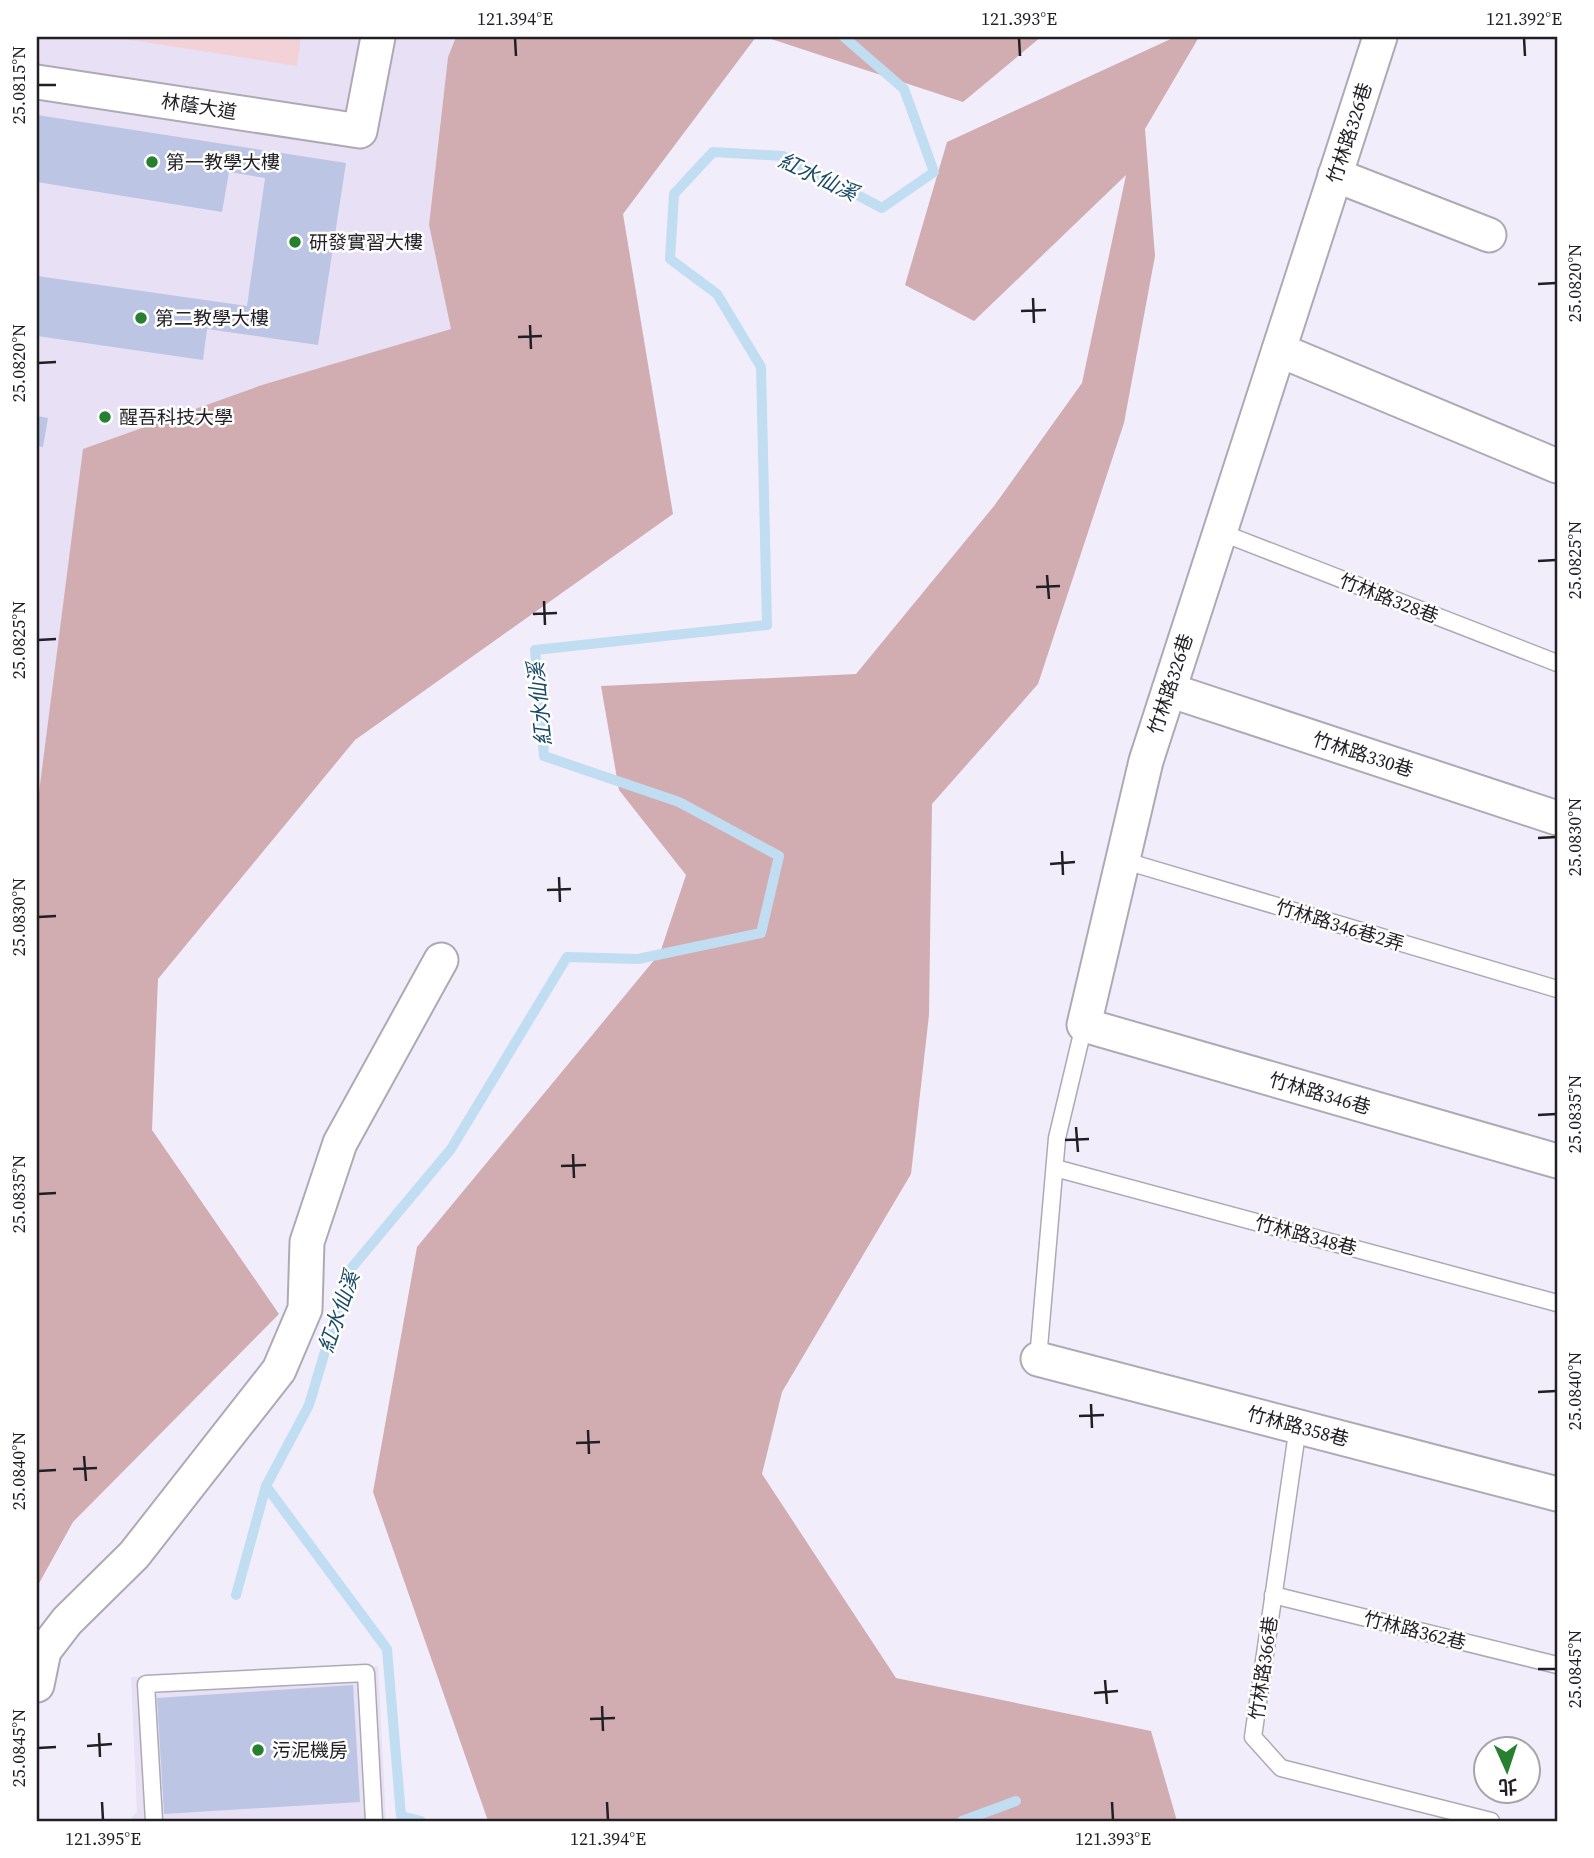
<svg xmlns="http://www.w3.org/2000/svg" width="1594" height="1858" viewBox="0 0 1594 1858" font-family="'Source Serif 4','Noto Sans TC',serif">
<style>
.built{fill:#e8e0f4}
.green{fill:#f2d2d7}
.forest{fill:#d1adb2}
.lines{fill:none;stroke-linecap:round;stroke-linejoin:round}
.stream{stroke:#c0ddf2;stroke-width:10}
.building{fill:#bcc5e3}
.service-casing{stroke:#aeaab5;stroke-width:19}
.minor-casing{stroke:#aeaab5;stroke-width:37}
.service{stroke:#fff;stroke-width:16}
.minor{stroke:#fff;stroke-width:33}
.ticks{fill:none;stroke:#211f24;stroke-width:2.5}
.poi-dot{fill:#27802f;stroke:#fff;stroke-width:2.5}
.labels{text-anchor:middle;stroke-width:5;stroke-linejoin:round;paint-order:stroke}
.street-label{font-size:19px;fill:#211f24;stroke:#fff}
.poi-label{font-size:19px;fill:#211f24;stroke:#fff;text-anchor:start}
.water-label{font-size:21px;font-style:italic;fill:#194a68;stroke:#fff}
.neatline{fill:none;stroke:#211f24;stroke-width:2.5}
.ticks-label{font-size:18px;text-anchor:middle;fill:#211f24}
</style>
<rect width="100%" height="100%" fill="#f2edfa"/>
<g class="built">
<polygon points="37,37 456,37 448,57 429,225 451,329 262,385 84,449 37,808"/>
<polygon points="378,1666 386,1821 128,1821 137,1812 131,1677"/>
</g>
<polygon class="green" points="112,37 301,37 297,66"/>
<g class="forest">
<polygon points="456,37 756,37 623,214 673,514 355,740 158,979 152,1130 279,1314 73,1522 37,1587 37,808 83,449 262,385 451,329 429,225 448,57"/>
<polygon points="765,37 1041,37 963,102"/>
<polygon points="1175,37 1199,37 1145,129 1155,256 1124,423 1038,684 932,804 929,1015 911,1174 782,1392 762,1474 896,1678 1151,1731 1177,1821 488,1821 373,1492 417,1247 660,953 686,875 619,790 601,686 856,674 994,506 1082,383 1126,175 974,321 905,285 947,142"/>
</g>
<g class="lines">
<g class="stream">
<polyline points="266,1486 387,1649 401,1816 421,1821"/>
<polyline points="236,1595 266,1486 309,1405 349,1271 451,1149 567,957 638,959 761,933 779,856 679,802 544,756 535,650 767,625 761,367 717,294 670,259 674,194 713,152 783,156 882,208 934,172 904,89 844,37"/>
<polyline points="962,1821 1016,1801"/>
</g>
</g>
<g class="building">
<polygon points="37,115 346,163 318,345 207,329 203,360 37,336 37,276 247,306 265,178 229,172 222,212 37,182"/>
<polygon points="37,416 48,418 43,447 37,446"/>
<polygon points="353,1685 360,1802 164,1814 157,1698"/>
</g>
<g class="lines">
<defs>
<g id="service">
<polyline points="1220,532 1557,663"/>
<polyline points="1122,860 1557,989"/>
<polyline points="1055,1168 1557,1303"/>
<polyline points="1038,1359 1057,1138 1084,1025"/>
<polyline points="1298,1426 1253,1737 1281,1768 1491,1821"/>
<polyline points="1273,1595 1557,1665"/>
<polyline points="154,1821 146,1684 366,1673 374,1821"/>
</g>
<g id="minor">
<polyline points="1380,37 1146,761 1084,1025 1557,1161"/>
<polyline points="37,82 360,131 378,37"/>
<polyline points="1335,175 1489,235"/>
<polyline points="1279,350 1557,466"/>
<polyline points="1169,690 1557,818"/>
<polyline points="1038,1359 1557,1494"/>
<polyline points="37,1685 44,1651 67,1621 134,1555 279,1370 305,1309 307,1242 340,1143 441,960"/>
</g>
</defs>
<use href="#service" class="service-casing"/>
<use href="#minor" class="minor-casing"/>
<use href="#service" class="service"/>
<use href="#minor" class="minor"/>
</g>
<path class="ticks" d="M 515,38 L 516,56M 1019,38 L 1020,56M 1524,38 L 1525,56M 38,85 L 56,85M 1538,284 L 1556,283M 1033,298 L 1034,323M 1021,311 L 1046,310M 530,325 L 531,349M 518,337 L 542,336M 38,363 L 56,362M 1538,561 L 1556,560M 1047,575 L 1049,599M 1036,587 L 1060,586M 544,601 L 545,625M 533,614 L 557,613M 38,640 L 56,639M 1538,838 L 1556,837M 1062,851 L 1063,875M 1050,864 L 1075,862M 559,877 L 560,902M 547,890 L 571,889M 38,917 L 56,916M 1538,1115 L 1556,1114M 1076,1127 L 1078,1152M 1065,1140 L 1089,1139M 573,1154 L 574,1178M 561,1166 L 586,1165M 38,1194 L 56,1193M 1538,1392 L 1556,1391M 1091,1404 L 1092,1428M 1079,1416 L 1104,1415M 588,1430 L 589,1454M 576,1443 L 600,1442M 84,1456 L 86,1481M 73,1469 L 97,1468M 38,1471 L 56,1470M 1538,1669 L 1556,1669M 1105,1680 L 1107,1704M 1094,1693 L 1118,1691M 602,1706 L 603,1731M 590,1719 L 615,1718M 99,1733 L 100,1757M 87,1746 L 112,1744M 38,1748 L 56,1747M 102,1802 L 103,1820M 607,1802 L 608,1820M 1112,1802 L 1113,1820"/>
<g class="poi-dot">
<circle cx="152" cy="162" r="7"/>
<circle cx="295" cy="242" r="7"/>
<circle cx="141" cy="318" r="7"/>
<circle cx="105" cy="417" r="7"/>
<circle cx="258" cy="1750" r="7"/>
</g>
<g class="labels">
<g class="street-label">
<text transform="translate(199 106) rotate(9)" y="7">林蔭大道</text>
<text transform="translate(1349 133) rotate(-72)" y="7">竹林路326巷</text>
<text transform="translate(1389 598) rotate(21)" y="7">竹林路328巷</text>
<text transform="translate(1170 684) rotate(-72)" y="7">竹林路326巷</text>
<text transform="translate(1363 754) rotate(18)" y="7">竹林路330巷</text>
<text transform="translate(1340 925) rotate(17)" y="7">竹林路346巷2弄</text>
<text transform="translate(1320 1093) rotate(16)" y="7">竹林路346巷</text>
<text transform="translate(1306 1235) rotate(15)" y="7">竹林路348巷</text>
<text transform="translate(1298 1426) rotate(15)" y="7">竹林路358巷</text>
<text transform="translate(1415 1630) rotate(14)" y="7">竹林路362巷</text>
<text transform="translate(1263 1668) rotate(-82)" y="7">竹林路366巷</text>
</g>
<g class="poi-label">
<text x="166" y="169">第一教學大樓</text>
<text x="309" y="249">研發實習大樓</text>
<text x="155" y="325">第二教學大樓</text>
<text x="119" y="424">醒吾科技大學</text>
<text x="272" y="1757">污泥機房</text>
</g>
<g class="water-label">
<text transform="translate(818 177) rotate(25)" y="7">紅水仙溪</text>
<text transform="translate(540 704) rotate(-96)" y="7">紅水仙溪</text>
<text transform="translate(339 1312) rotate(-71)" y="7">紅水仙溪</text>
</g>
</g>
<rect width="1594" height="1858" fill="none" stroke="#ffffff" stroke-width="77"/>
<g transform="translate(1507 1770) rotate(177)"><circle r="33" fill="#ffffff" stroke="#a6a5a7" stroke-width="2"/>
<path d="M0-5L12 26L0 18L-12 26Z" fill="#27802f"/>
<text y="-10" font-size="19" font-weight="bold" text-anchor="middle" fill="#211f24">北</text>
</g>
<rect x="38" y="38" width="1518" height="1782" class="neatline"/>
<g class="ticks-label">
<text x="515" y="25">121.394°E</text>
<text x="1019" y="25">121.393°E</text>
<text x="1524" y="25">121.392°E</text>
<text transform="translate(19 85) rotate(-90)" y="6">25.0815°N</text>
<text transform="translate(1575 283) rotate(-90)" y="6">25.0820°N</text>
<text transform="translate(19 363) rotate(-90)" y="6">25.0820°N</text>
<text transform="translate(1575 560) rotate(-90)" y="6">25.0825°N</text>
<text transform="translate(19 640) rotate(-90)" y="6">25.0825°N</text>
<text transform="translate(1575 837) rotate(-90)" y="6">25.0830°N</text>
<text transform="translate(19 917) rotate(-90)" y="6">25.0830°N</text>
<text transform="translate(1575 1114) rotate(-90)" y="6">25.0835°N</text>
<text transform="translate(19 1194) rotate(-90)" y="6">25.0835°N</text>
<text transform="translate(1575 1391) rotate(-90)" y="6">25.0840°N</text>
<text transform="translate(19 1471) rotate(-90)" y="6">25.0840°N</text>
<text transform="translate(1575 1669) rotate(-90)" y="6">25.0845°N</text>
<text transform="translate(19 1748) rotate(-90)" y="6">25.0845°N</text>
<text x="103" y="1845">121.395°E</text>
<text x="608" y="1845">121.394°E</text>
<text x="1113" y="1845">121.393°E</text>
</g>
</svg>
